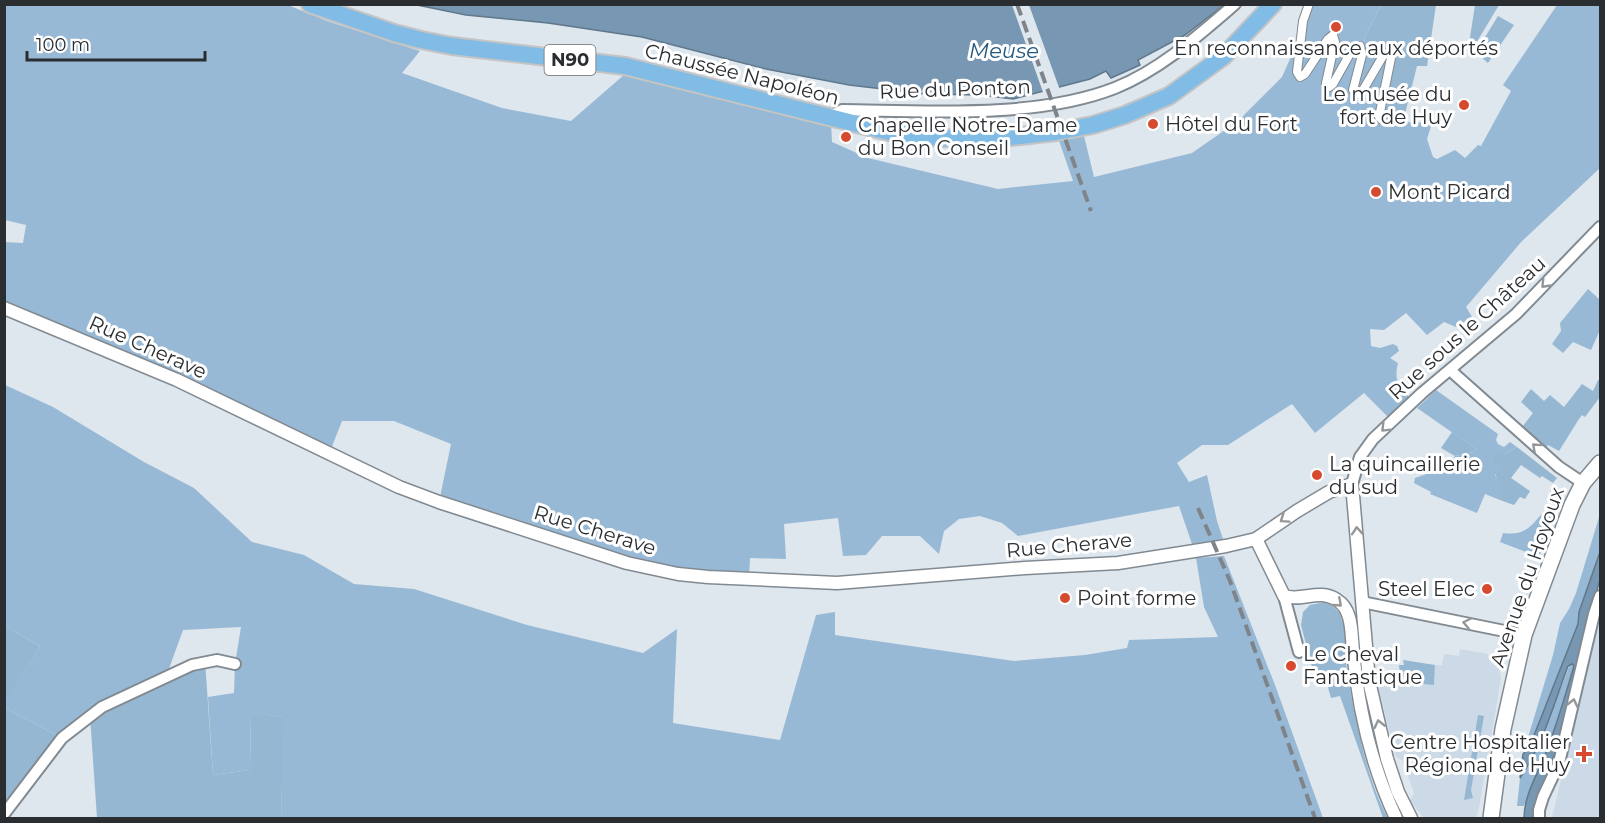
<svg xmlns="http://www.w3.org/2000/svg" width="1605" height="823" viewBox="0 0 1605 823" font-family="Montserrat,sans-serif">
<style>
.built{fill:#cbdae6}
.green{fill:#96b7d2}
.forest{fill:#98b9d5}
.water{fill:#7797b2;stroke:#60788b;stroke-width:1.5}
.pier{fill:#dee6ee}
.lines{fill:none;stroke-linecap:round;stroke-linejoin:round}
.pedestrian-casing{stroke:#828a91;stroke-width:10}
.minor-casing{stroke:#828a91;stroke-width:14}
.tertiary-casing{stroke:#828a91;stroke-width:15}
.secondary-casing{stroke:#828a91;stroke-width:18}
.primary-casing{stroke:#c4c4c5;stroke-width:20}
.pedestrian{stroke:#fff;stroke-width:8}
.minor{stroke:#fff;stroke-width:10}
.tertiary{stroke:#fff;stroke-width:12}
.secondary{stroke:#fff;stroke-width:15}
.primary{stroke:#80bce5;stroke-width:16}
.rail{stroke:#7f848a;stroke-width:4;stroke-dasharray:12 6;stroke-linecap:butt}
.oneway{stroke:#959698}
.poi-dot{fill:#d64b2f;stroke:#fff;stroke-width:2}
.labels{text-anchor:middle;stroke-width:6;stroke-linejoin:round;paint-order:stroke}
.shield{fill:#fff;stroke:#6b6d6f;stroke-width:1.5}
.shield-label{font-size:18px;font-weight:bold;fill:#2b2e31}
.poi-label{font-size:20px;fill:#2b2e31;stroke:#fff;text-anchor:start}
.street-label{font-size:20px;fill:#2b2e31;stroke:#fff}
.water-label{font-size:21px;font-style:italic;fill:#24597f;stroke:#fff}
</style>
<rect width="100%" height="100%" fill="#dee6ee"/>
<g class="built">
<polygon points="1600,612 1600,818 1552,818 1583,684"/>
<polygon points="1460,649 1488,654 1488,658 1498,660 1501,679 1478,813 1475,818 1424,818 1410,801 1414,793 1403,761 1396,757 1377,682 1434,685 1435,665 1442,665 1444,654 1459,656"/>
</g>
<g class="green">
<polygon points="1381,5 1436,5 1427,66 1417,66 1403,122 1381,116 1387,91 1361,97 1351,94 1366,35"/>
<polygon points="1475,5 1499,5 1475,45 1469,44"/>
<polygon points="1498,16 1514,25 1488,63 1480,56 1483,50 1479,47"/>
<polygon points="1598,380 1600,381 1600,397 1585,417 1582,415 1579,419 1559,451 1548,445 1546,448 1522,427 1533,413 1521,402 1531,389 1544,401 1550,395 1564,407 1582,384 1593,391"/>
<polygon points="1452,432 1476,449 1474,452 1455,456 1441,448"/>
<path d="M 1517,447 L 1557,478 L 1553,483 L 1542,476 L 1540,478 L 1521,465 L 1511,478 L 1530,491 L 1525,499 L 1520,497 L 1514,505 L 1500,500 C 1501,486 1495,475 1492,461 L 1496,454 L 1505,454 Z"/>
<path d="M 1325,602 C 1332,605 1339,610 1341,617 C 1347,634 1345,655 1347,672 C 1354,714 1367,782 1388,818 L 1383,818 L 1340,696 L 1331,698 L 1325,677 L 1312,667 L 1301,625 L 1303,612 L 1310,605 Z"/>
<polygon points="5,626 40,646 5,702"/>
<polygon points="1403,660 1435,665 1434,685 1406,683 1405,677 1400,676 1399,665 1404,665"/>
<polygon points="205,661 213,775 250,770 251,713 284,717 281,818 97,818 90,716"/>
<polygon points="5,708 62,738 5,814"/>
<polygon points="1478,715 1484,716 1471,790 1473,798 1464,800"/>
</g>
<g class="forest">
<path d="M 5,5 L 288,5 L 327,21 L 420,51 L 402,73 L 502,108 L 571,121 L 625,74 L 831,123 L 832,142 L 868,158 L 998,189 L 1073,181 L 1057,135 L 1084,136 L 1094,177 L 1192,153 L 1238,121 L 1282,77 L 1314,5 L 1381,5 L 1366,35 L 1351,94 L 1361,97 L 1387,91 L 1382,116 L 1403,122 L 1432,123 L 1427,139 L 1433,157 L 1437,159 L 1455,150 L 1465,158 L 1478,145 L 1481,146 L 1511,91 L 1503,85 L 1557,5 L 1600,5 L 1600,168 L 1522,241 L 1466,307 L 1472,317 L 1456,327 L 1444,322 L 1427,335 L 1406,313 L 1384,330 L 1370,329 L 1371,346 L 1380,348 L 1393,344 L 1397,346 L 1399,351 L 1390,358 L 1398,363 C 1394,380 1398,385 1409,397 L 1388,417 L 1364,393 L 1315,433 L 1292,404 L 1228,445 L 1202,445 L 1177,463 L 1189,482 L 1207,475 L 1217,521 L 1223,539 L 1192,544 L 1179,506 L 1018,536 L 1002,523 L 980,516 L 959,519 L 944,531 L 939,554 L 920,536 L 882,536 L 866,555 L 843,556 L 838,518 L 784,524 L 786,559 L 750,558 L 749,579 L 678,574 L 439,502 L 451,444 L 394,421 L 342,421 L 329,454 L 5,308 L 4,242 L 23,243 L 26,225 L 5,220 Z"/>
<polygon points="1588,289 1599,299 1600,297 1600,330 1591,350 1573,342 1563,353 1552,344 1561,331 1560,323"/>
<polygon points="5,385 53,407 144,462 194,488 252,542 304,555 354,584 414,589 527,625 643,653 677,629 673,723 780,740 816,615 835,612 835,635 1014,661 1085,655 1127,648 1129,640 1218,637 1204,607 1196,558 1224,556 1275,685 1323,818 281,818 283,717 251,713 250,770 213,775 208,697 234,693 235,664 241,627 183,630 166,677 102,707 62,738 5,708 4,702 40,646 5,626"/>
<polygon points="1436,390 1498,434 1496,440 1498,444 1504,447 1510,442 1517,447 1505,454 1497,454 1492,461 1501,465 1499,472 1495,475 1501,485 1500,500 1485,494 1477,513 1430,494 1431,492 1414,483 1415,478 1447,467 1455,456 1474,452 1476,449 1417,408"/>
<path d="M 1555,504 L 1559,505 L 1539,557 L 1500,542 L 1503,533 C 1535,538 1536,511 1555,504 Z"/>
<polygon points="1600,514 1600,552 1580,612 1578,624 1529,748 1523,754 1553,655 1560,623 1569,609 1576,593"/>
<polygon points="1570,664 1574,666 1549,747 1524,806 1517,806 1520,778 1530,764 1539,744"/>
</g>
<g class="water">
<polygon points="417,5 1224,5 1185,35 1138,60 1140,65 1111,78 1106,71 1090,79 1013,99 981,95 926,94 849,85 766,69 642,37 548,23 466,15"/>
<path d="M 1600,552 L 1600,580 L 1583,637 L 1562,730 L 1550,768 L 1534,808 L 1534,818 L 1524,818 C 1524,793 1540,771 1548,747 C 1558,721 1566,693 1574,666 L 1572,664 L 1568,666 C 1554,703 1543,745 1520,778 L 1523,754 L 1529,748 L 1578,624 L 1579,612 Z"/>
</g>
<polygon class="pier" points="1012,5 1029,5 1060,90 1044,95"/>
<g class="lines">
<defs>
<polyline id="pedestrian" points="1309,4 1303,21 1297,72 1300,77 1305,74 1328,39 1333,35 1335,42 1326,83 1329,87 1333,84 1352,50 1360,46 1362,55 1353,90 1355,93 1359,94 1363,90 1383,56 1389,52 1391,58 1379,117 1382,120"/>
<g id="minor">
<path d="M 830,117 L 842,110 C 926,111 1036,119 1115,88 C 1160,70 1199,35 1235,4"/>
<polyline points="1450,370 1559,467 1583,483"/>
<polyline points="1352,484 1360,457 1373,439 1422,393 1516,314 1600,227"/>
<polyline points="1284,596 1299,652"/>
<polyline points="1362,602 1524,635"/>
<polyline points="4,814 62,738 102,707 192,665 217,660 235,664"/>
<polyline points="1539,818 1539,810 1543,797 1559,763 1594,614 1600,596"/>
</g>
<g id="tertiary">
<polyline points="4,308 177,380 399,487 439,502 627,563 678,574 708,577 837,583 1025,568 1118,563 1226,546 1256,539 1297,511 1329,492 1352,484 1369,681 1387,759 1398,792 1411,818"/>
<path d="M 1256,539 L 1284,596 C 1302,602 1319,588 1337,600 C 1353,610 1351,633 1353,650 C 1358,707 1372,767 1396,818"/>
</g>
<polyline id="secondary" points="1491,818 1503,729 1524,635 1572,505 1583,483 1600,463"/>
<polyline id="primary" points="310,4 394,33 421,40 452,46 625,66 889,132 942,138 993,139 1056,132 1093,125 1125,115 1169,96 1224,56 1273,4"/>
</defs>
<use href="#pedestrian" class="pedestrian-casing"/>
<use href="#minor" class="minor-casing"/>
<use href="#tertiary" class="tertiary-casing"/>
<use href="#secondary" class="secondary-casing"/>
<use href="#primary" class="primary-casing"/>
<use href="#pedestrian" class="pedestrian"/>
<use href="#minor" class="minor"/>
<use href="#tertiary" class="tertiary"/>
<use href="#secondary" class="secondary"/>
<use href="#primary" class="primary"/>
<g class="rail">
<polyline points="1017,4 1091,211"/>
<polyline points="1198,508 1230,581 1315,818"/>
</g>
</g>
<defs><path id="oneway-chevron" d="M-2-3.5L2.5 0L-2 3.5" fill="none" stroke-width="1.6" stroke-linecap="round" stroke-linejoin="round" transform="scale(1.5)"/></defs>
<g class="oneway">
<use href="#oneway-chevron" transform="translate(1545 284) rotate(134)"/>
<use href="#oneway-chevron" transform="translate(1385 428) rotate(135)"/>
<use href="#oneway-chevron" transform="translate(1536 447) rotate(-138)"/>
<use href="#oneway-chevron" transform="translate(1284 519) rotate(146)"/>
<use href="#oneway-chevron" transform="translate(1357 531) rotate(-94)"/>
<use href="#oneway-chevron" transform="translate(1338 603) rotate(42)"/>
<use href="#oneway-chevron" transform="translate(1467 623) rotate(-168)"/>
<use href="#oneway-chevron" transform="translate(1573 703) rotate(-77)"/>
<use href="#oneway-chevron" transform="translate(1379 724) rotate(-103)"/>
</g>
<g class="poi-dot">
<circle cx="1336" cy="27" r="6"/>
<circle cx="1464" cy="105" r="6"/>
<circle cx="1153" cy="124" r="6"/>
<circle cx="846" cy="137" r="6"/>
<circle cx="1376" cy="192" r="6"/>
<circle cx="1317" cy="475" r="6"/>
<circle cx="1487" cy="589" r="6"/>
<circle cx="1065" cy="598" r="6"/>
<circle cx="1291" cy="666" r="6"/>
<path d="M1581 745h6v6h6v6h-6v6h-6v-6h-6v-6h6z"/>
</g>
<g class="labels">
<rect class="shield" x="544.5" y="45" width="51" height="30" rx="4.5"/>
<g class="shield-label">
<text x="570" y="66">N90</text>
</g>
<g class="poi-label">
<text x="1336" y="55" text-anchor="middle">En reconnaissance aux déportés</text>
<text x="1452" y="101" text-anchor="end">Le musée du<tspan x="1452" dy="23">fort de Huy</tspan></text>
<text x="1165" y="131">Hôtel du Fort</text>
<text x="858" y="132">Chapelle Notre-Dame<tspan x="858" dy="23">du Bon Conseil</tspan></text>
<text x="1388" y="199">Mont Picard</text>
<text x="1329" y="471">La quincaillerie<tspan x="1329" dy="23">du sud</tspan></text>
<text x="1475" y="596" text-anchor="end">Steel Elec</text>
<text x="1077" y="605">Point forme</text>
<text x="1303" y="661">Le Cheval<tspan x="1303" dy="23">Fantastique</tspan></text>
<text x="1570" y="749" text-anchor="end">Centre Hospitalier<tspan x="1570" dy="23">Régional de Huy</tspan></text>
</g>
<g class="street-label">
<text transform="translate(742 74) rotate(14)" y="7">Chaussée Napoléon</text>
<text transform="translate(955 89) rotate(-2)" y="7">Rue du Ponton</text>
<text transform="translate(1467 328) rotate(-42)" y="7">Rue sous le Château</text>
<text transform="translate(148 347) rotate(24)" y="7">Rue Cherave</text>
<text transform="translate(595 530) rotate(17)" y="7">Rue Cherave</text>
<text transform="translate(1069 545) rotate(-5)" y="7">Rue Cherave</text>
<text transform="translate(1527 577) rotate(-71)" y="7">Avenue du Hoyoux</text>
</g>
<g class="water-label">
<text x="1004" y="58">Meuse</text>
</g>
</g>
<rect width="1605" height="823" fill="none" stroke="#2b2e31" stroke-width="12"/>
<path d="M27 51v9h178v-9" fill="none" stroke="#2b2e31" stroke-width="3"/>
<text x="36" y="51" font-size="18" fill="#2b2e31" stroke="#ffffff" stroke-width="4.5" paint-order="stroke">100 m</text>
</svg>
